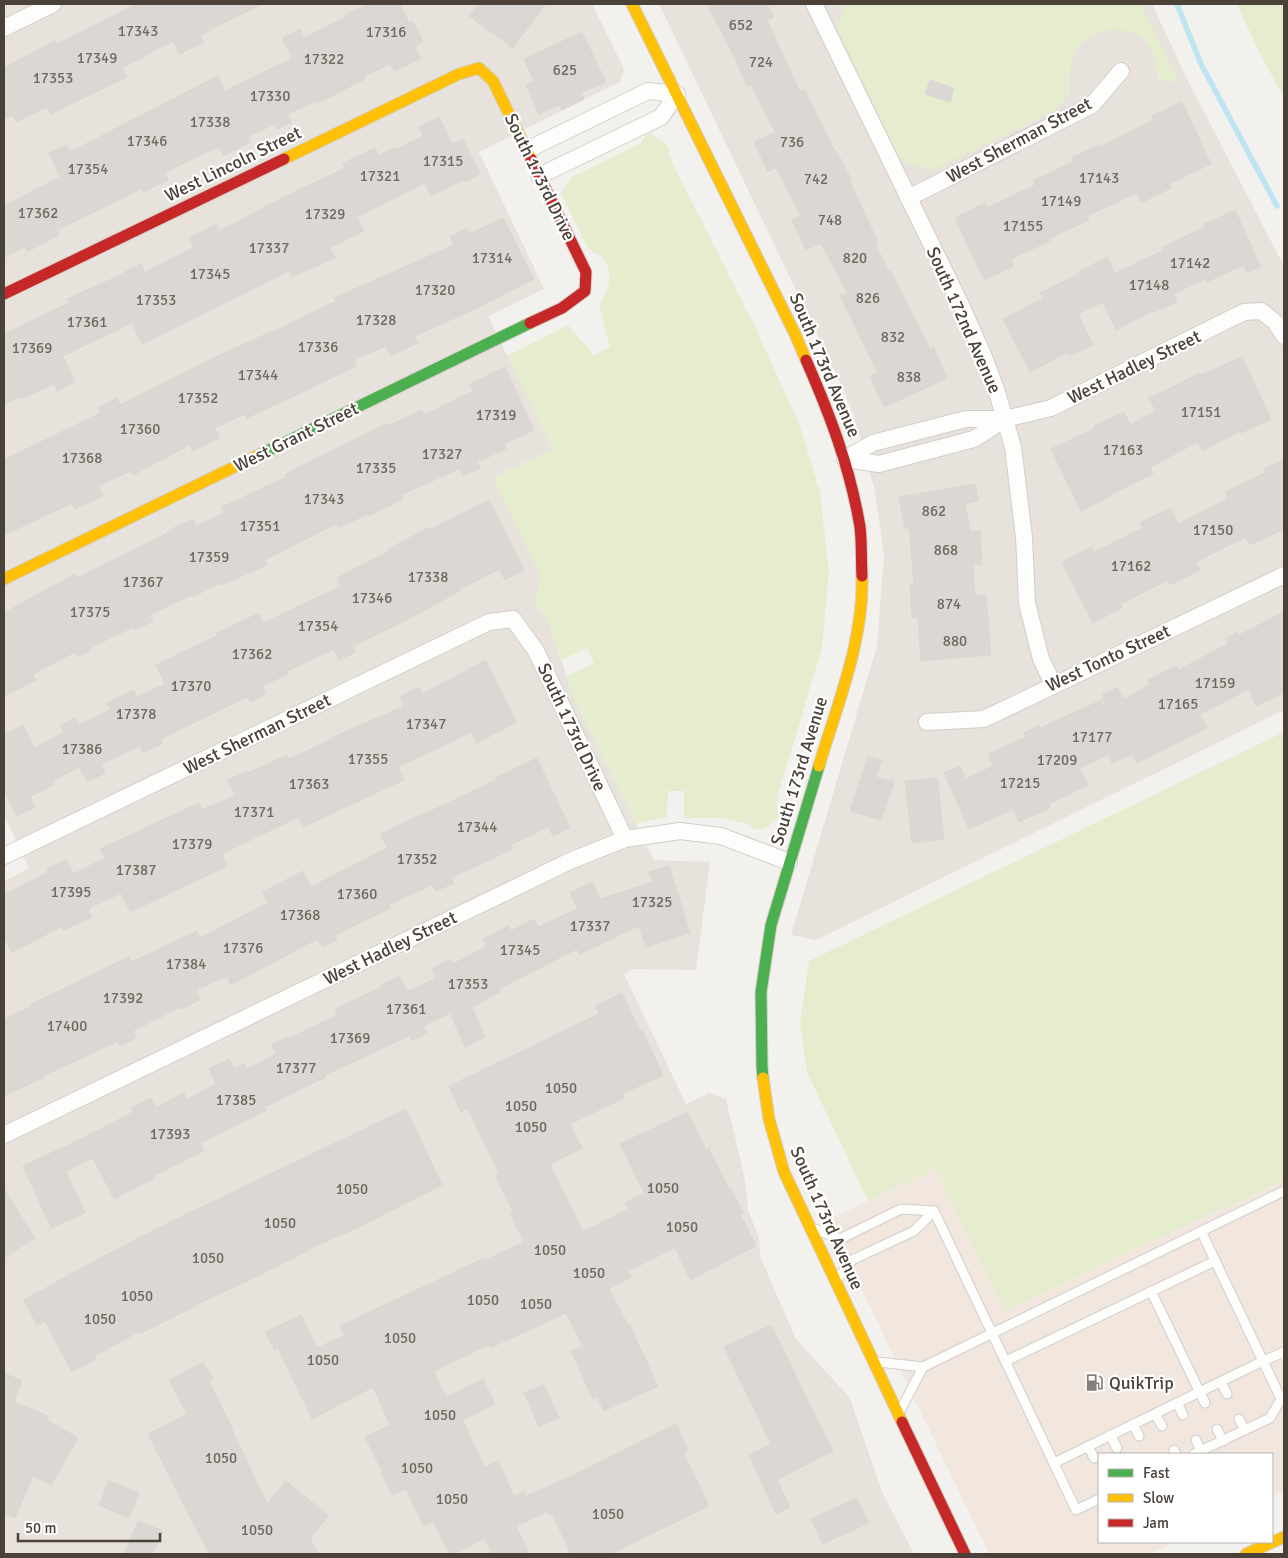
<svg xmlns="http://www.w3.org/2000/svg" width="1288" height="1558" viewBox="0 0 1288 1558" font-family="Signika,sans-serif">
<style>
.residential{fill:#e7e2db}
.commercial{fill:#f2e7de}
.green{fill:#e5edce}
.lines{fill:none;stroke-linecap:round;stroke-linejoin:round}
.stream{stroke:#bee3f1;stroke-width:5.5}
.building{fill:#dbd8d4;stroke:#dbd7d3}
.lane-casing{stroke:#d1cecb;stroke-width:11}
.street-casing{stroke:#d1cecb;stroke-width:18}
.fast-casing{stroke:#d4cec6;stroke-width:13}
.slow-casing{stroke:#d4cec6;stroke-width:13}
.jam-casing{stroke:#d4cec6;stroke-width:13}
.lane{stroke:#fdfdfc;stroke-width:9}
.street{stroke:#fdfdfc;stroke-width:16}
.fast{stroke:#4caf50;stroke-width:11}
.slow{stroke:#ffc107;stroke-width:11}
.jam{stroke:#c62828;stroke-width:11}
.labels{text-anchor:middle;stroke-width:4.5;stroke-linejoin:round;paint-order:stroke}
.number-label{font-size:15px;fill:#706861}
.street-label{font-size:18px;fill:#4a4139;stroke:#fff}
.poi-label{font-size:18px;fill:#4a4139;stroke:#fff;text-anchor:start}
</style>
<rect width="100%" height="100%" fill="#f3f1ee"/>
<g class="residential">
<polygon points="4,4 592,4 624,69 620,82 479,152 544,289 488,316 552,449 494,477 541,577 535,602 548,620 576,704 654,860 710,862 696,970 634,969 624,974 686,1104 709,1093 726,1099 745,1180 748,1210 759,1238 760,1256 796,1339 850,1398 882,1492 914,1554 4,1554 4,881 29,868 4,815"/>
<polygon points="659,4 1152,4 1187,79 1275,249 1284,265 1284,710 816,940 791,935 877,646 884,555 875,491 853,414 842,386"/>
</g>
<polygon class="commercial" points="936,1169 1004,1311 1284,1180 1284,1491 1272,1497 1272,1454 1099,1454 1099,1542 1176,1542 1149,1554 989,1554 828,1220"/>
<g class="green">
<path d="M 845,4 L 1141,4 L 1179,83 L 1158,79 C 1157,66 1155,54 1147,43 C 1129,22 1091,28 1076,50 C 1068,62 1071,81 1070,95 L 1051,112 L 931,171 L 902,162 L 837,30 Z"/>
<polygon points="1237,4 1284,4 1284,98 1258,50"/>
<path d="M 651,133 L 667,144 L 673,164 L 755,327 L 800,426 L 820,493 L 829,571 L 822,648 L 777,798 L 778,818 L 764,829 L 755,829 L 747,824 L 721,818 L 684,818 L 684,791 L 668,791 L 667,817 L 636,824 L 576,704 L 567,676 L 594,663 L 587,648 L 561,660 L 548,620 L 535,602 L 541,577 L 494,477 L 552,449 L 507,356 L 568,325 L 594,355 L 610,347 L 599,305 C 607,296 612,279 608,267 C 607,263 604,259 602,256 L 597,255 L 587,247 L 561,193 L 572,177 L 641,143 L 645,136 Z"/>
<polygon points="1284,732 1284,1180 1004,1311 936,1169 868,1201 807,1072 800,1023 809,961"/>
</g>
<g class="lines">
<polyline class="stream" points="1177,4 1201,64 1277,206"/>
</g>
<g class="building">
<polygon points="136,4 262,4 209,30 210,31 200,35 204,42 180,54 173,41 122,68 127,77 51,114 47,107 16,122 13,115 4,119 4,68 55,41 57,44"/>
<polygon points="368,4 400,4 409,23 413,21 423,42 415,46 421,59 394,71 390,64 364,76 365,79 316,104 314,102 288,114 292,122 277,129 275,124 248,137 251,142 224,156 219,147 196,157 164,173 168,180 142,193 141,189 57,230 59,235 27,252 25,247 4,257 4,206 60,177 49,153 66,145 70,152 218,76 225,91 292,58 282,38 300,29 304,38 346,17 345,15"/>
<polygon points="478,4 546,4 513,48 469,16"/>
<polygon points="707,4 767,4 774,17 767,20 800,92 805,90 835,151 836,150 851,179 849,180 878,242 875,244 889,271 890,270 930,349 934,348 947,378 884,407 870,376 878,373 840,296 847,293 821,243 806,250 792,220 801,216 776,168 768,172 754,142 775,132 751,84 747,86 734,56"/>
<polygon points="582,32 606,82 581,93 584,99 562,110 559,105 539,114 526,85 534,81 524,59"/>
<polygon points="930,80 954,88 950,102 925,94"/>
<polygon points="1182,102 1211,164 1169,184 1171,188 1141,203 1137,193 1087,216 1089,220 1049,239 1050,241 1011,259 1014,266 984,280 955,218 985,203 987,208 1035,185 1033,181 1073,162 1071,158 1101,144 1102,146 1154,120 1152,116"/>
<polygon points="439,117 452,144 463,139 480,174 465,182 464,180 431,196 425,183 357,217 364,231 330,248 335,258 292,277 289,271 142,344 132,323 63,356 75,382 57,391 54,384 21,399 19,397 4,404 4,334 69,303 67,299 116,277 141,263 145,272 171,259 194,247 189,238 216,224 219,231 286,196 345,168 343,163 375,148 379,155 396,147 397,149 423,136 419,127"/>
<polygon points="1235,210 1261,267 1247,273 1243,265 1207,282 1206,279 1173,294 1177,302 1154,312 1153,311 1116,330 1103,302 1078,314 1093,345 1069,356 1068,352 1030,372 1003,319 1043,298 1040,293 1079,274 1078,272 1107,257 1115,273 1164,250 1163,247 1205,227 1204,224"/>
<polygon points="503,218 534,279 473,310 415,336 418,343 391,356 386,346 354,360 357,366 309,389 247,418 245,414 215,428 220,438 192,451 190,445 133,475 131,471 98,486 103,496 75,509 72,503 4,535 4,460 100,413 98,408 117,398 120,405 218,356 270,332 270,333 336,301 334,298 454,245 450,237 467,228 470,234"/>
<polygon points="1242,357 1271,419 1241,433 1240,431 1202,451 1198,442 1150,467 1153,474 1111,494 1112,496 1081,511 1051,449 1095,428 1094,426 1124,412 1130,425 1156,411 1148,396 1155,396 1200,373 1201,375"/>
<polygon points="505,367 534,430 504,444 506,449 477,462 480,468 463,476 459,469 401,495 403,499 369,516 368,514 338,528 336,524 265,560 267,565 222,585 221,583 192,597 191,595 150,615 153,621 135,630 133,627 90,648 91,650 77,657 75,652 33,674 36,680 4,696 4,613 75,574 77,578 168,533 167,531 193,519 196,526 224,513 222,507 286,477 285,474 386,424 387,426 422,410 424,415 473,391 470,384"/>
<polygon points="1284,460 1284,529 1250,545 1246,537 1196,562 1200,570 1170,585 1168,580 1121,604 1122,608 1093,623 1062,562 1091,547 1094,552 1143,528 1140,523 1171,508 1178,524 1228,499 1225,492 1265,473 1264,469"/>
<polygon points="975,484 978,501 965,504 970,531 980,531 982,564 973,565 975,596 986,595 991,655 921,661 918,617 912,618 910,584 914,584 909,528 905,529 899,497"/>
<polygon points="489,500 524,570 505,580 499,569 460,589 460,591 408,619 353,646 356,652 339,660 334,649 287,671 288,674 262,686 266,694 250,702 247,697 161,739 163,743 143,753 140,746 101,764 105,773 87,782 79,767 52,781 54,785 30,797 35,807 17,816 4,790 4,735 23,725 34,748 64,733 60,725 75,718 79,725 110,710 106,703 134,690 137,697 165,684 156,665 218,635 217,633 259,613 263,623 341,586 337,578 389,551 388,549 430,527 431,529"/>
<polygon points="1284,612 1284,693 1256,706 1249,689 1200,714 1207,728 1137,763 1132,754 1112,763 1108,755 1080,768 1088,785 1048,805 1050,808 1019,822 1013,809 969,829 944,773 960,766 966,779 993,766 988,754 1026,737 1024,733 1039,725 1040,728 1104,699 1102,695 1117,687 1124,699 1150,685 1148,680 1176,666 1178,670 1228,644 1225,639 1238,632 1239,635"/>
<polygon points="486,660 517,722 477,743 472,732 398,767 404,780 303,827 298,817 222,854 227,866 130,912 121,893 88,909 92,917 64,930 63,926 12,952 4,937 4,895 48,872 47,869 66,859 73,874 105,858 100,849 199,803 202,810 235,796 228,780 247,771 248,773 287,755 289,759 334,738 333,737 404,706 399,697 419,687 422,694"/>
<polygon points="868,756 882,760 876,777 894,782 881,820 850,811"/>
<polygon points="537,758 570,828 553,836 548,827 511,845 513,849 451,878 454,883 436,891 432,885 388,905 390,908 335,935 337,940 322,947 317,939 231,985 227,976 196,990 200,1000 182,1009 181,1007 133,1031 136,1038 120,1046 118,1041 43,1076 44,1077 4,1096 4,1019 32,1006 31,1004 129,957 131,962 197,931 200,938 268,903 262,892 303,871 311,887 387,848 380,834 422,814 422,815 496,780 495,778"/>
<polygon points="937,778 944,839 912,843 905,781"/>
<polygon points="669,866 690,933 646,947 639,926 580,954 577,949 499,989 500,992 472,1007 485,1037 465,1047 450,1013 423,1026 427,1033 411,1041 409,1036 325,1075 326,1077 265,1107 267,1110 200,1143 204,1151 154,1176 155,1178 114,1199 93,1158 66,1171 85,1213 51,1228 23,1166 83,1138 133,1112 131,1108 151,1098 156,1108 184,1093 187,1099 216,1084 209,1069 229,1059 234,1069 244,1064 246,1069 276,1054 271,1045 288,1036 289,1038 338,1015 335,1009 382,987 381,985 400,976 407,992 436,978 431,969 451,959 453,964 487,946 483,939 508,926 511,931 534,919 538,927 578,909 570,893 592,882 600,899 653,882 649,872"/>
<polygon points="622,993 640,1031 642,1030 663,1075 622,1094 624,1098 570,1124 582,1148 550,1164 583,1232 628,1209 625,1203 644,1193 620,1144 688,1112 706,1150 709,1149 729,1189 731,1188 743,1213 740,1214 756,1246 690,1280 675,1248 628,1271 631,1277 609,1289 628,1325 629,1324 658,1386 604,1411 597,1397 593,1399 571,1351 583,1346 566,1313 490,1348 488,1345 434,1371 446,1397 483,1379 495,1404 463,1420 484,1467 498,1461 514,1496 524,1492 526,1496 574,1475 676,1424 688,1450 683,1452 709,1506 611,1554 571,1554 552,1514 549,1516 548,1512 516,1526 529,1554 492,1554 485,1538 455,1554 450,1554 433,1522 424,1526 406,1489 392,1495 381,1471 382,1471 365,1437 390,1425 373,1387 312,1419 278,1348 274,1350 266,1332 301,1315 317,1348 345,1335 340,1326 484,1258 485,1260 524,1242 510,1214 513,1212 495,1175 499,1173 468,1109 461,1112 449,1086 599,1014 595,1006"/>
<polygon points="406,1109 442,1185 359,1227 309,1249 310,1250 237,1286 197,1304 198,1305 140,1334 138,1332 94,1356 96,1359 72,1372 45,1321 37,1325 24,1300 98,1259 170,1222"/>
<polygon points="4,1189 35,1238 4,1258"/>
<polygon points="771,1325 833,1451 777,1480 790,1507 776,1514 749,1455 771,1444 724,1347"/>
<polygon points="203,1362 213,1379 209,1381 233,1430 232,1430 267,1503 286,1481 329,1516 310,1538 318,1554 209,1554 148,1434 187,1414 169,1380"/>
<polygon points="4,1373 22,1381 14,1402 49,1416 47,1420 78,1438 51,1485 33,1476 15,1518 4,1513"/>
<polygon points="544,1385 559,1418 539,1427 524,1393"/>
<polygon points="109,1481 139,1493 129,1518 99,1505"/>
<polygon points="857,1498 869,1523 823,1544 811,1519"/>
<polygon points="138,1521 163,1531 153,1554 124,1554"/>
</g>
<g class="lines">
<defs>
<g id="lane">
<polyline points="934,1211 1076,1510 1099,1499"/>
<polyline points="815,1229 840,1239 901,1209 934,1211"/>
<polyline points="1201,1231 1263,1361 1284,1352"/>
<polyline points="838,1278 852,1260 914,1231 934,1211"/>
<polyline points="1151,1291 1205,1403"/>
<polyline points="1006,1361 1215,1261"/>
<polyline points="878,1362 923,1367 1284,1191"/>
<polyline points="1221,1382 1227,1394"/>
<polyline points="1177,1403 1183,1415"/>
<polyline points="900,1411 923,1367"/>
<polyline points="1155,1414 1162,1426"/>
<polyline points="1239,1419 1245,1430"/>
<polyline points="1133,1424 1139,1436"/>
<polyline points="1217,1429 1223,1441"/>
<polyline points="1110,1435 1117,1448"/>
<polyline points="1196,1440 1201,1451"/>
<polyline points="1088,1446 1094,1458"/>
<polyline points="1174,1450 1176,1454"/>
<polyline points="1054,1463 1263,1361 1281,1399 1270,1418 1194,1454"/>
</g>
<g id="street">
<polyline points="814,4 961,305 984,357 996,389 1013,447 1024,537 1027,603 1041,659 1053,684"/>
<polyline points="4,28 53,4"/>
<polyline points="527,150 648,91 677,94 661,117 539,176"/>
<polyline points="908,198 1092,105 1121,71"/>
<polyline points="845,459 873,443 966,419 1005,419 1051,408 1244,312 1261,311 1275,322 1284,336"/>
<polyline points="845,459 879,464 974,439 1005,419"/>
<polyline points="927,722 984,719 1284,575"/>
<polyline points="4,856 489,622 513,619 536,651 625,839"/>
<polyline points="4,1135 570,861 625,839 680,831 721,836 789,862"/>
</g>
<g id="fast">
<polyline points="261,454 530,323"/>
<polyline points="763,1078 762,1067 761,992 771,925 819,766"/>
</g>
<g id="slow">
<polyline points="632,4 795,334 806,360"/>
<polyline points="284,159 459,74 479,68 493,81 531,159"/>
<polyline points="4,579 261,454"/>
<path d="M 819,766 C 837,705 864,641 862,576"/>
<polyline points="763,1078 769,1119 784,1172 902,1422"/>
<polyline points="1246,1554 1284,1537"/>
</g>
<g id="jam">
<polyline points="4,294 284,159"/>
<polyline points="530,323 562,308 585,291 586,272 531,159"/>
<path d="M 806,360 C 830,415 850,467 860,527 C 862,543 861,560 862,576"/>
<polyline points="902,1422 965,1554"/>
</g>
</defs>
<use href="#lane" class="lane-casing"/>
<use href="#street" class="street-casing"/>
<use href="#fast" class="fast-casing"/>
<use href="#slow" class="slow-casing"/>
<use href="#jam" class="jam-casing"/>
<use href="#lane" class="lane"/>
<use href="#street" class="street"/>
<use href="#fast" class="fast"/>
<use href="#slow" class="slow"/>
<use href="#jam" class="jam"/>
</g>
<defs>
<symbol id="fuel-bare" viewBox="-9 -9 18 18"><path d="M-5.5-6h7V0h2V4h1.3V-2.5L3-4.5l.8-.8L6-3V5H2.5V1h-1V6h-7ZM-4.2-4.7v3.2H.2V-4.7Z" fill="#857f78" stroke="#fff" stroke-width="2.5" paint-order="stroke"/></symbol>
</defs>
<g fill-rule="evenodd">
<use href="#fuel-bare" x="1082" y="1370" width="25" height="25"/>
</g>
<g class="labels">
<g class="number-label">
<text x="741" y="30">652</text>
<text x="138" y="36">17343</text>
<text x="386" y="37">17316</text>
<text x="97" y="63">17349</text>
<text x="324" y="64">17322</text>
<text x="761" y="67">724</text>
<text x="565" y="75">625</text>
<text x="53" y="83">17353</text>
<text x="270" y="101">17330</text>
<text x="210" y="127">17338</text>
<text x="147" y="146">17346</text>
<text x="792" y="147">736</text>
<text x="443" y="166">17315</text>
<text x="88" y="174">17354</text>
<text x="380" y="181">17321</text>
<text x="1099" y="183">17143</text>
<text x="816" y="184">742</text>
<text x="1061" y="206">17149</text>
<text x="38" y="218">17362</text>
<text x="325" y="219">17329</text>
<text x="830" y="225">748</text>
<text x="1023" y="231">17155</text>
<text x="269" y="253">17337</text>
<text x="492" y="263">17314</text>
<text x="855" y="263">820</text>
<text x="1190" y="268">17142</text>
<text x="210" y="279">17345</text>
<text x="1149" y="290">17148</text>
<text x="435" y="295">17320</text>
<text x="868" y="303">826</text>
<text x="156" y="305">17353</text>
<text x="376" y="325">17328</text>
<text x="87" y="327">17361</text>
<text x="893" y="342">832</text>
<text x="318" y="352">17336</text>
<text x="32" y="353">17369</text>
<text x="258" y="380">17344</text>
<text x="909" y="382">838</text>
<text x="198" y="403">17352</text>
<text x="1201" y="417">17151</text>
<text x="496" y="420">17319</text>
<text x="140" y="434">17360</text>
<text x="1123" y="455">17163</text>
<text x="442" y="459">17327</text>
<text x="82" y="463">17368</text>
<text x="376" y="473">17335</text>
<text x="324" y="504">17343</text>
<text x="934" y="516">862</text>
<text x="260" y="531">17351</text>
<text x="1213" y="535">17150</text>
<text x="946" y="555">868</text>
<text x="209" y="562">17359</text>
<text x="1131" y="571">17162</text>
<text x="428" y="582">17338</text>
<text x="143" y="587">17367</text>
<text x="372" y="603">17346</text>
<text x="949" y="609">874</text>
<text x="90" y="617">17375</text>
<text x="318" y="631">17354</text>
<text x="955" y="646">880</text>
<text x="252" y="659">17362</text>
<text x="1215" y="688">17159</text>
<text x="191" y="691">17370</text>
<text x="1178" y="709">17165</text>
<text x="136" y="719">17378</text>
<text x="426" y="729">17347</text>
<text x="1092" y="742">17177</text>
<text x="82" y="754">17386</text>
<text x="368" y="764">17355</text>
<text x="1057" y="765">17209</text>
<text x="1020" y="788">17215</text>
<text x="309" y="789">17363</text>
<text x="254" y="817">17371</text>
<text x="477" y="832">17344</text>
<text x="192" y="849">17379</text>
<text x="417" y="864">17352</text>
<text x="136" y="875">17387</text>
<text x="71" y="897">17395</text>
<text x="357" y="899">17360</text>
<text x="652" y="907">17325</text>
<text x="300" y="920">17368</text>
<text x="590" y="931">17337</text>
<text x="243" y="953">17376</text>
<text x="520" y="955">17345</text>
<text x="186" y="969">17384</text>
<text x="468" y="989">17353</text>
<text x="123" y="1003">17392</text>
<text x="406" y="1014">17361</text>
<text x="67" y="1031">17400</text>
<text x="350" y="1043">17369</text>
<text x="296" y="1073">17377</text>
<text x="561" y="1093">1050</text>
<text x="236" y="1105">17385</text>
<text x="521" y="1111">1050</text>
<text x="531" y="1132">1050</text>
<text x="170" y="1139">17393</text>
<text x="663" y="1193">1050</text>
<text x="352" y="1194">1050</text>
<text x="280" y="1228">1050</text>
<text x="682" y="1232">1050</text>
<text x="550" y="1255">1050</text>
<text x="208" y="1263">1050</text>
<text x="589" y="1278">1050</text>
<text x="137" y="1301">1050</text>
<text x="483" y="1305">1050</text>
<text x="536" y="1309">1050</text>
<text x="100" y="1324">1050</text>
<text x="400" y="1343">1050</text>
<text x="323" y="1365">1050</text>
<text x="440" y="1420">1050</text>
<text x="221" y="1463">1050</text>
<text x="417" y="1473">1050</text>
<text x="452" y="1504">1050</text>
<text x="608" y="1519">1050</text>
<text x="257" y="1535">1050</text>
</g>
<g class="street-label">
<text transform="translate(1019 140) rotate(-28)" y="6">West Sherman Street</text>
<text transform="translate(233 164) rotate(-26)" y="6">West Lincoln Street</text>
<text transform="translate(540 177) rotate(64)" y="6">South 173rd Drive</text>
<text transform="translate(964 320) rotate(66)" y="6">South 172nd Avenue</text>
<text transform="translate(825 365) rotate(67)" y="6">South 173rd Avenue</text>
<text transform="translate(1134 367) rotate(-26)" y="6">West Hadley Street</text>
<text transform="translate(296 437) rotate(-26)" y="6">West Grant Street</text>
<text transform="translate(1108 658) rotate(-25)" y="6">West Tonto Street</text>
<text transform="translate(572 727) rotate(65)" y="6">South 173rd Drive</text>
<text transform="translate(257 734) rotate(-26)" y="6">West Sherman Street</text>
<text transform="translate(799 771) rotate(-73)" y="6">South 173rd Avenue</text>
<text transform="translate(390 948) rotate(-26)" y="6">West Hadley Street</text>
<text transform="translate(827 1218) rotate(66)" y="6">South 173rd Avenue</text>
</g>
<g class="poi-label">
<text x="1109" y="1389">QuikTrip</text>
</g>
</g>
<rect width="1288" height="1558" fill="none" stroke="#4a4139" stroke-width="10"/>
<rect x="1098" y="1453" width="175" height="90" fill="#ffffff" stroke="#b7b3b0"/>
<rect x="1108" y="1469" width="25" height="8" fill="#4caf50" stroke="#b7b3b0"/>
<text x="1143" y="1478" font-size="15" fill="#4a4139">Fast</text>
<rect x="1108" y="1494" width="25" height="8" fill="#ffc107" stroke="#b7b3b0"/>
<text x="1143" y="1503" font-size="15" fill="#4a4139">Slow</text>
<rect x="1108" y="1519" width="25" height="8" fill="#c62828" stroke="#b7b3b0"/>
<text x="1143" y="1528" font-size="15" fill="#4a4139">Jam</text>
<path d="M18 1533v8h142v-8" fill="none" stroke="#4a4139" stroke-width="2.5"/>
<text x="25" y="1533" font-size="15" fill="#4a4139" stroke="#ffffff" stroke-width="4" paint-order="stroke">50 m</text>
</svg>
